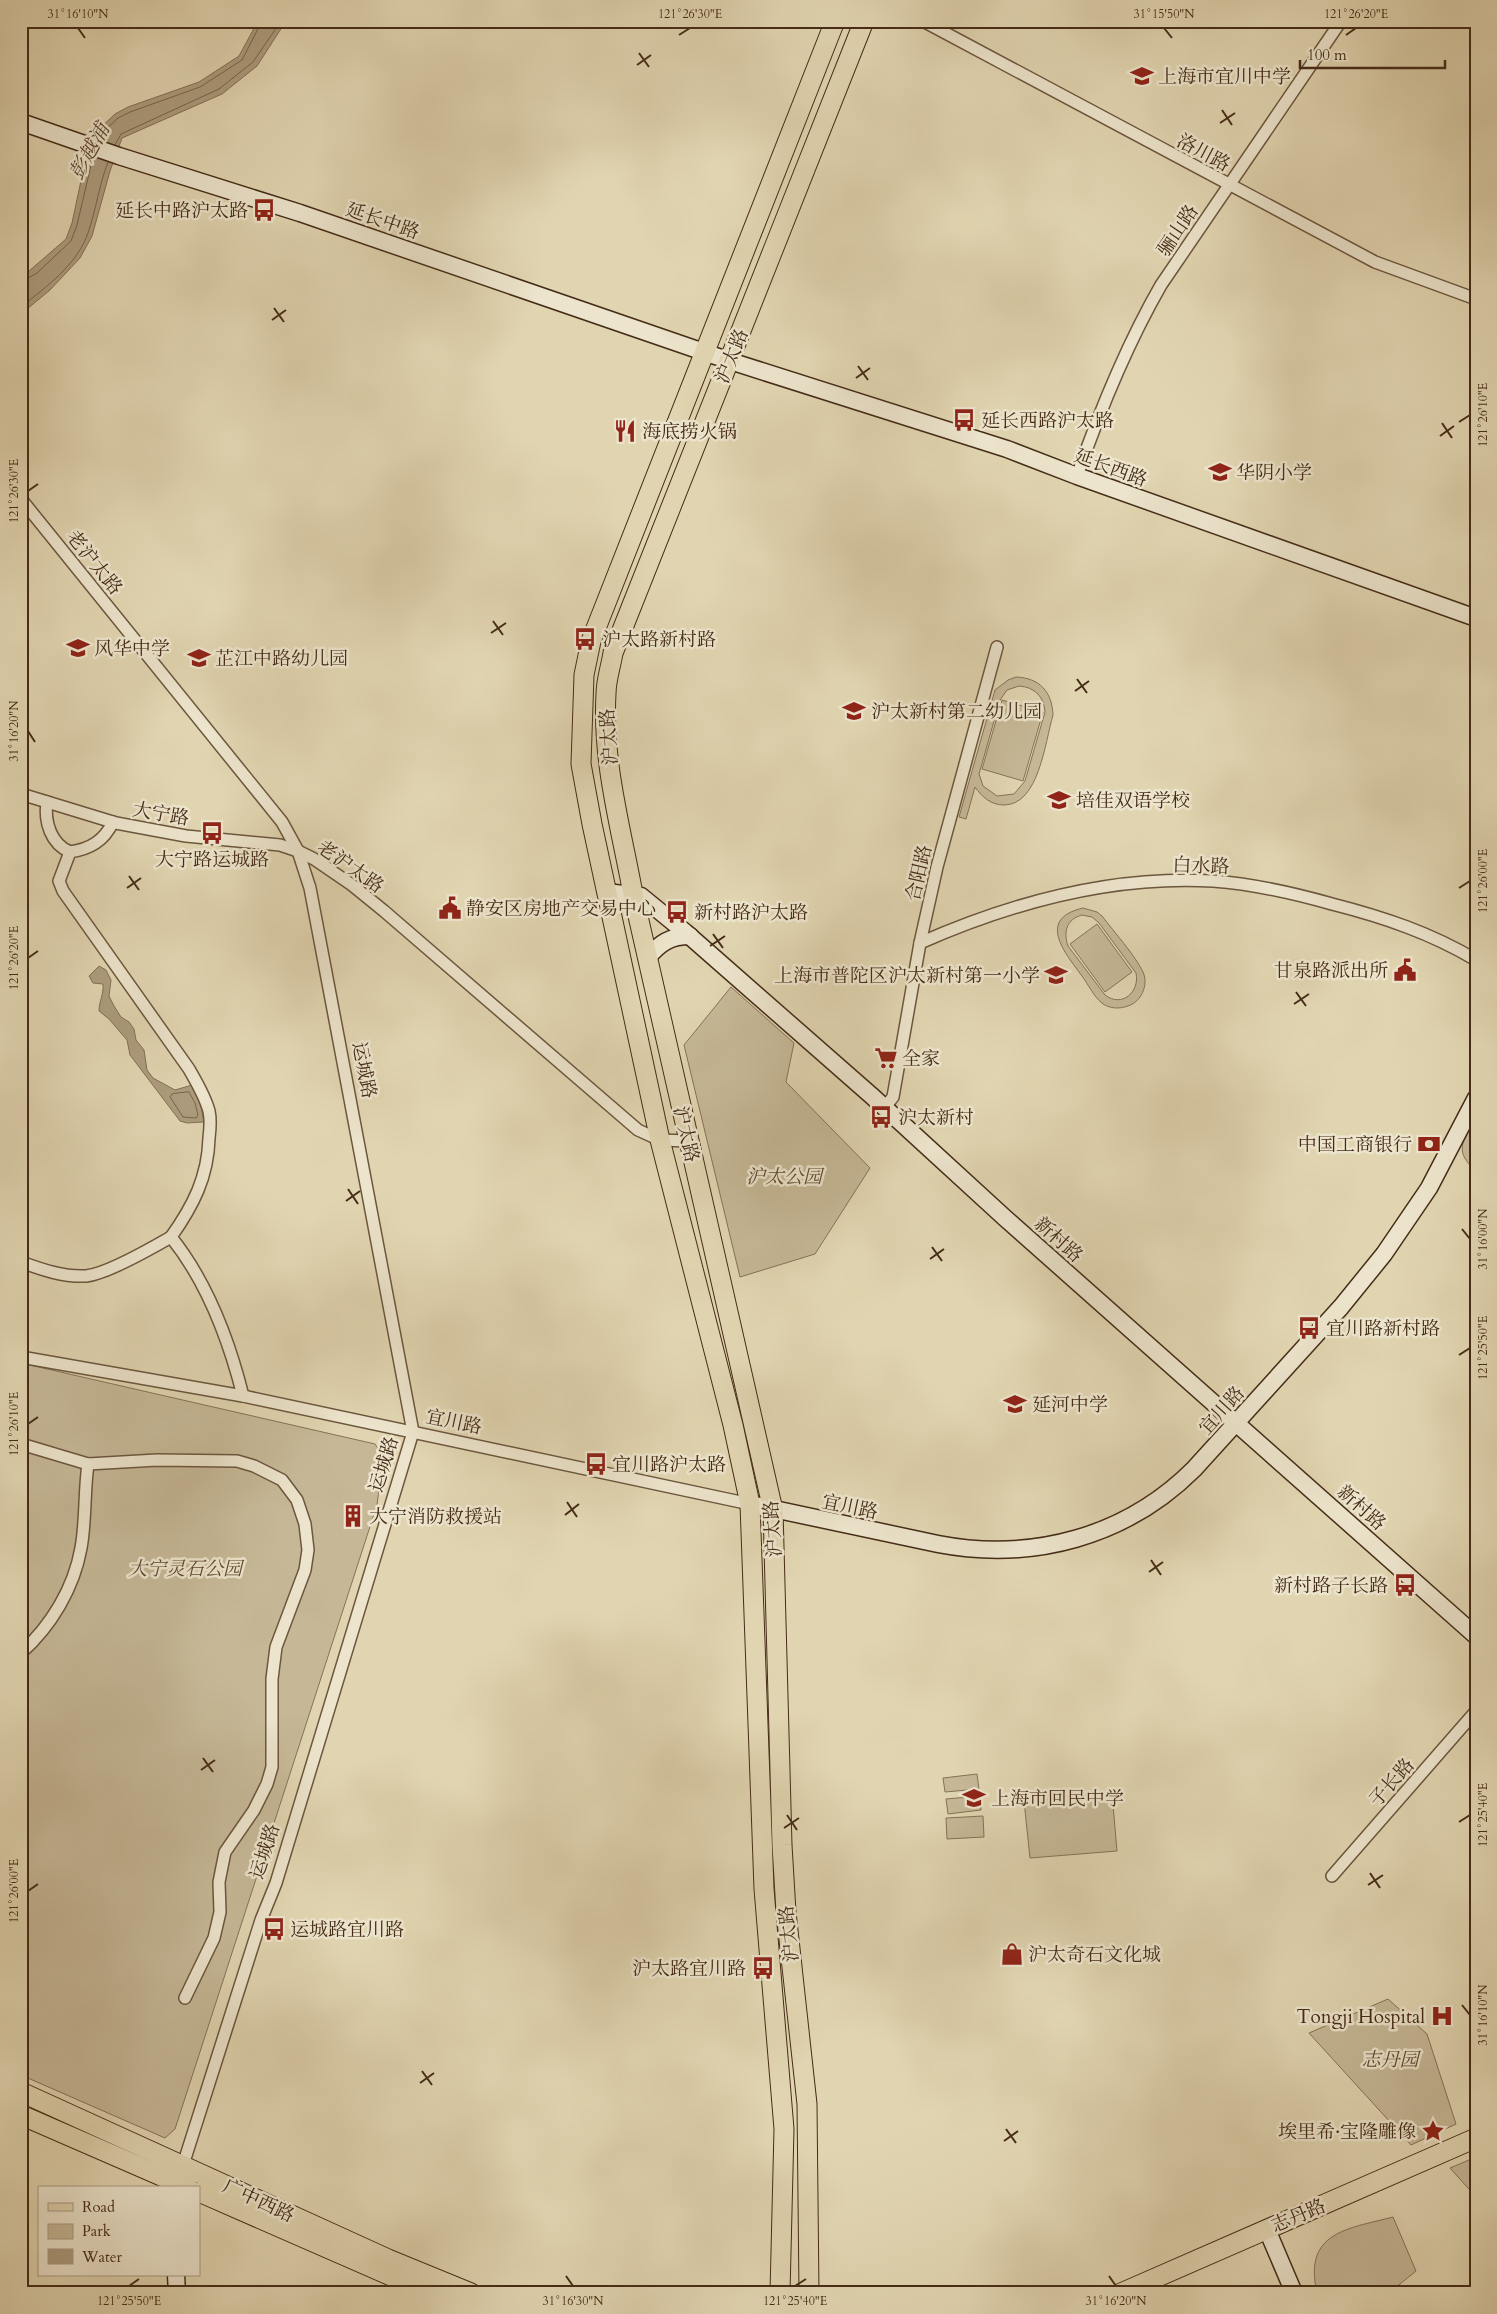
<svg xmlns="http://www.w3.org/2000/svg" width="1497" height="2314" viewBox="0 0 1497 2314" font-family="Cardo,'Noto Serif SC',serif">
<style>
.green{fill:#c6b897;stroke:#867257;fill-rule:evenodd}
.water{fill:#ac9c7d;stroke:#836f54}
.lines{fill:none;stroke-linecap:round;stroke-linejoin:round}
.shore{stroke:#78644a;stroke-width:1}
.street-casing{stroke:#6c563e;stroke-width:14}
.secondary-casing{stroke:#452c17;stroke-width:19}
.primary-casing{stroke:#452c17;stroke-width:21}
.street{stroke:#ece4cc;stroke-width:11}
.secondary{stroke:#ece4cc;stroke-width:16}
.primary{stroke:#e1d5b1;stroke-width:19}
.ticks{fill:none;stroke:#452c17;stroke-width:2}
.labels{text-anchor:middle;stroke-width:5;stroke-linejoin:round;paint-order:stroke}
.poi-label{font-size:19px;fill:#452c17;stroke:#ece4cc;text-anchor:start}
.street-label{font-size:19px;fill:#452c17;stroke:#ece4cc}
.park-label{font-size:19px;font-style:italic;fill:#5f4831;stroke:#ece4cc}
.water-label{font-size:20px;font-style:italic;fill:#5f4830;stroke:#ece4cc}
.neatline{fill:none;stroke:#452c17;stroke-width:2}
.ticks-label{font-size:12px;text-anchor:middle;fill:#452c17}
</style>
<rect width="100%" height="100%" fill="#e1d5b1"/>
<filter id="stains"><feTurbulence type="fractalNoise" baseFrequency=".004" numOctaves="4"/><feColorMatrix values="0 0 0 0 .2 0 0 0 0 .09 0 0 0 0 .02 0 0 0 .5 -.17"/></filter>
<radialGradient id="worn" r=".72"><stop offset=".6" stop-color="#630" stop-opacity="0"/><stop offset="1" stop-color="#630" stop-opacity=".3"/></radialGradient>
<g class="green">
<path d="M 1016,677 C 1040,678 1052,692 1053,715 C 1045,742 1039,805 1004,805 C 991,805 982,797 975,787 L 966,819 L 959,817 L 995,690 L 1008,680 ZM 1019,686 C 1035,687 1044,697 1045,712 L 1025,781 L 1014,794 L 997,796 L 983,786 L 979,774 L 1000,700 L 1007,690 Z"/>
<polygon points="1002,700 1043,712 1023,781 982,769"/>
<path d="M 1083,908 L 1097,912 L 1102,916 C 1114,932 1135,955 1143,972 C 1149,985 1141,1002 1128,1006 C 1120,1009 1109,1009 1102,1003 C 1094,997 1088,984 1082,976 C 1065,953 1036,919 1083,908 ZM 1082,915 L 1092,917 L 1099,923 L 1136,973 C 1140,992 1122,1008 1105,995 L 1068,946 C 1063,931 1067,919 1082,915 Z"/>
<polygon points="1097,924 1132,972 1105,992 1070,944"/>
<polygon points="731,987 794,1043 786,1082 870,1168 815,1254 740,1277 684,1045"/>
<path d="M 1468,1131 L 1476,1136 L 1476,1160 L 1473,1159 L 1470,1165 C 1459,1153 1461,1145 1468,1131 Z"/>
<polygon points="21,1363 375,1444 383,1456 377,1505 175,2129 165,2138 21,2075"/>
<polygon points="977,1774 979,1789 945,1792 943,1778"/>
<polygon points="1112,1793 1117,1851 1030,1858 1024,1801"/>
<polygon points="980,1796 981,1810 948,1814 946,1799"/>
<polygon points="983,1816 984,1837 947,1839 946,1818"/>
<polygon points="1388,1999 1427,2034 1456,2124 1411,2145 1309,2033"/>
<polygon points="1476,2157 1476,2197 1450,2168"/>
<path d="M 1393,2217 L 1416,2271 L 1389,2293 L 1317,2293 C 1303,2232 1347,2229 1393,2217 Z"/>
</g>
<g class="water">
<polygon points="258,21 286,21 257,66 222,94 122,138 110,171 92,236 80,258 50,290 21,314 21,278 66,239 72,223 85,162 97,131 115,114 128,107 199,82 239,56"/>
<path d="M 99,966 L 106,970 L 111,980 L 109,996 L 114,1006 L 121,1017 L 129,1022 L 134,1029 L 136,1040 L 144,1050 L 147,1070 L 153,1078 L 175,1090 L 192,1085 L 200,1101 L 204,1122 L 187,1123 L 180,1121 L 130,1055 L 127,1040 L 109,1019 L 99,1011 C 99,1001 104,994 103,984 L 93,983 L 89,976 Z"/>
</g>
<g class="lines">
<g class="shore">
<polyline points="99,139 102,133 118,118 130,112 200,87 242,60 262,21"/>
<polyline points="115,145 121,134 219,89 253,62 281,21"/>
<polyline points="21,282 37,273 71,241 77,225 93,157"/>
<path d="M 21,307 C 46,287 77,265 88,233 C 96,210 99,185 108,162"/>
<polygon points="189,1092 195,1103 198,1115 196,1118 183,1117 170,1097 172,1094"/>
</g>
<defs>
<g id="street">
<polyline points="923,21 1375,262 1476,299"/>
<path d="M 1077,476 C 1100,410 1126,346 1161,285 L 1341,21"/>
<polyline points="21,499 282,822 298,851 310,888 413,1432 276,1883 261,1920 183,2165"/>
<polyline points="21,794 116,823 186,836 280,845 298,851 314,859 352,885 384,911 638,1130 660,1140 688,1141"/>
<path d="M 47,802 C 44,822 51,844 70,852"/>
<path d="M 113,822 C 104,841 90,849 70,852 L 59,881 L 63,891 L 189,1069 C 197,1083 205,1096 209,1111 C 211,1120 210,1130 209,1138 C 208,1177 193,1206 171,1237 C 208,1283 229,1340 243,1396"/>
<path d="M 920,943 C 1013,902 1111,875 1213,881 C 1254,884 1293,893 1332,904 C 1383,917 1431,933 1476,960"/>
<polyline points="885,1107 893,1097 920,943 937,867 997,647"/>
<path d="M 21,1262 C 43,1270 63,1277 86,1276 C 106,1274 152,1248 171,1237"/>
<polyline points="21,1357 243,1396 750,1504"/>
<path d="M 21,1444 L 88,1464 C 84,1492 86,1521 81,1548 C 74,1588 51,1626 21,1653"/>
<polyline points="88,1464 157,1460 237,1461 254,1466 282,1480 297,1500 305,1524 308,1550 305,1570 276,1647 272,1679 272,1767 267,1784 254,1810 225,1852 219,1882 220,1912 214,1938 185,1998"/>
<polyline points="1332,1876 1476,1711"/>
</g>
<g id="secondary">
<polyline points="21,122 119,156 300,213 730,361 1007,449 1077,476 1476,618"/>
<polyline points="606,892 641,896 685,932 873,1097 1005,1218 1476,1636"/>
<path d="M 647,958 C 660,943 670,936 690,936"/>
<path d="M 750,1504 L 938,1544 C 1032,1562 1126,1537 1194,1469 L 1341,1307 L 1384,1254 L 1429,1188 L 1476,1098"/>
<polyline points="1271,2239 1294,2293"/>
<polyline points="176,2275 177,2293"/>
</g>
<g id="primary">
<polyline points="21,2092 388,2259 471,2293"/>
<polyline points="21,2115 189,2188"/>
<polyline points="199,2192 430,2293"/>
<polyline points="780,2293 784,2129 764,1889 750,1504 733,1425 660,1140 592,824 581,764 584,675 591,641 835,21"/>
<path d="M 809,2293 L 807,2104 L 786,1912 L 782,1845 L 773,1510 L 633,894 C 621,828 602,762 606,694 C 606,680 611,666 613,653 L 864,21"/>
<polyline points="1121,2293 1476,2138"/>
</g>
</defs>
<use href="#street" class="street-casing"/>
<use href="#secondary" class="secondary-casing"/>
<use href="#primary" class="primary-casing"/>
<use href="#street" class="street"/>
<use href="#secondary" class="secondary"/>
<use href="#primary" class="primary"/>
</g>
<path class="ticks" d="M 78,28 L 85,38M 1164,28 L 1172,38M 679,35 L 690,28M 1346,35 L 1356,28M 639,53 L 649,67M 637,65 L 651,55M 1222,110 L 1232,125M 1220,123 L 1235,113M 274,308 L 284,322M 272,320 L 286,310M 858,366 L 868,380M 856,378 L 870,368M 1459,422 L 1470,415M 1442,423 L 1452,438M 1440,436 L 1454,426M 28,491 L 38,484M 493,621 L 503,635M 491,633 L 506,623M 1077,679 L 1087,693M 1075,691 L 1089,681M 28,731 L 35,742M 129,876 L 139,890M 127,888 L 141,878M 1459,888 L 1470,881M 713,934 L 723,948M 710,946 L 725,936M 28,958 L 38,951M 1296,992 L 1306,1006M 1294,1004 L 1309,994M 348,1189 L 358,1204M 346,1201 L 360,1191M 1462,1229 L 1470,1239M 932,1247 L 942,1261M 930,1259 L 944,1249M 1459,1355 L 1470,1348M 28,1424 L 38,1417M 567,1502 L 577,1517M 565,1515 L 579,1504M 1151,1560 L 1161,1575M 1149,1572 L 1163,1562M 203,1758 L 213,1772M 201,1770 L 215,1760M 787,1815 L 797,1830M 1459,1822 L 1470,1815M 784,1828 L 799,1818M 1370,1873 L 1380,1888M 1368,1885 L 1383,1875M 28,1891 L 38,1884M 1462,2005 L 1470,2015M 422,2071 L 432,2085M 420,2083 L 434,2073M 1006,2129 L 1016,2143M 1004,2141 L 1018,2131M 566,2276 L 573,2286M 1109,2276 L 1116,2286M 129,2286 L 139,2279M 795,2286 L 806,2279"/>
<defs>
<symbol id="school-bare" viewBox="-9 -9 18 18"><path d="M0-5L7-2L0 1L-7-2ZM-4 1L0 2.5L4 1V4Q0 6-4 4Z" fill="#8f2418" stroke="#ece4cc" stroke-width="2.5" paint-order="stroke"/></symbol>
<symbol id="bus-bare" viewBox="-9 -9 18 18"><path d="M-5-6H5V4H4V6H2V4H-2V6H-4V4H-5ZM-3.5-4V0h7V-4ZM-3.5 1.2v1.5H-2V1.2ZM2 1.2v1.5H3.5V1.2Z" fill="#8f2418" stroke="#ece4cc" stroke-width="2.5" paint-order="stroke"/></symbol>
<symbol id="restaurant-bare" viewBox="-9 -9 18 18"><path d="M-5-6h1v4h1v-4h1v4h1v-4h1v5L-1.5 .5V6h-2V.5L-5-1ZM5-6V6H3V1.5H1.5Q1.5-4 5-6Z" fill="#8f2418" stroke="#ece4cc" stroke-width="2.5" paint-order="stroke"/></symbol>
<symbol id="civic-bare" viewBox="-9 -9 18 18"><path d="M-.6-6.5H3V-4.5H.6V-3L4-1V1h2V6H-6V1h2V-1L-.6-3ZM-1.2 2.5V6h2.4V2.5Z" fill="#8f2418" stroke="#ece4cc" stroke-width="2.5" paint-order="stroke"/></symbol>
<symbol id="supermarket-bare" viewBox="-9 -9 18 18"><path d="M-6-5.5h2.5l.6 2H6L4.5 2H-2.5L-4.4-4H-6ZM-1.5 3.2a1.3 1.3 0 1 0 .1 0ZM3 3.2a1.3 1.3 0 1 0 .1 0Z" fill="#8f2418" stroke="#ece4cc" stroke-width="2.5" paint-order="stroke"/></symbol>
<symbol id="bank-bare" viewBox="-9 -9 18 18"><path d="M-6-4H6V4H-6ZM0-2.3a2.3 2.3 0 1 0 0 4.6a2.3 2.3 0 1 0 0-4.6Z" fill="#8f2418" stroke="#ece4cc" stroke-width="2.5" paint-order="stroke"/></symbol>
<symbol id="building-bare" viewBox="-9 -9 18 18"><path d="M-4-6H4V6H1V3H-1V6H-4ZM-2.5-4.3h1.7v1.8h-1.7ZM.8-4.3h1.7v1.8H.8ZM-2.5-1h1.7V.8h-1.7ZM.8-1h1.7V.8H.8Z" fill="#8f2418" stroke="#ece4cc" stroke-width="2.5" paint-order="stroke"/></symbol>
<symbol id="shop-bare" viewBox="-9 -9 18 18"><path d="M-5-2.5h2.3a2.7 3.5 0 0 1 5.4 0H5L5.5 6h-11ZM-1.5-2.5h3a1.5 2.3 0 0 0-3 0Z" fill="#8f2418" stroke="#ece4cc" stroke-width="2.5" paint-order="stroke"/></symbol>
<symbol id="hospital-bare" viewBox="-9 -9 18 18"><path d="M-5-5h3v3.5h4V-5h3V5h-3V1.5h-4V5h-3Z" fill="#8f2418" stroke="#ece4cc" stroke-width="2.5" paint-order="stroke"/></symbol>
<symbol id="sight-bare" viewBox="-9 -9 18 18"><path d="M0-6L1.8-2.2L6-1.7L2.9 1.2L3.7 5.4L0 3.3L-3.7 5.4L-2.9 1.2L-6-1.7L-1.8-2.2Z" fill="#8f2418" stroke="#ece4cc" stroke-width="2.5" paint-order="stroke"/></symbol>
</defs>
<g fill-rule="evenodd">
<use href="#school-bare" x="1126" y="60" width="32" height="32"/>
<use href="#bus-bare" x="248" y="194" width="32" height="32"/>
<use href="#bus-bare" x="948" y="404" width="32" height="32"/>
<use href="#restaurant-bare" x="609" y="415" width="32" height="32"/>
<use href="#school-bare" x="1204" y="456" width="32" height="32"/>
<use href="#bus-bare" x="569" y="623" width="32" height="32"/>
<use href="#school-bare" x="62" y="632" width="32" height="32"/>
<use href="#school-bare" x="183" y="642" width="32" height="32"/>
<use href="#school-bare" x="838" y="695" width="32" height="32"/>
<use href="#school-bare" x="1043" y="784" width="32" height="32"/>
<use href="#bus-bare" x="196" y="817" width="32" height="32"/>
<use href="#civic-bare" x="434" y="892" width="32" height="32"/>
<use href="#bus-bare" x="661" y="896" width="32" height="32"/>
<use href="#civic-bare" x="1389" y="954" width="32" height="32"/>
<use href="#school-bare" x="1040" y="959" width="32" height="32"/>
<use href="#supermarket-bare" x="870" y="1042" width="32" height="32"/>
<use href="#bus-bare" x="865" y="1101" width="32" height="32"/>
<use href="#bank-bare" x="1413" y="1128" width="32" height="32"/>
<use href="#bus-bare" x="1293" y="1312" width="32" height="32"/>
<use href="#school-bare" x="999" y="1388" width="32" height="32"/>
<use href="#bus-bare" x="580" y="1448" width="32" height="32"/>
<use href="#building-bare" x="337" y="1500" width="32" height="32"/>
<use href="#bus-bare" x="1389" y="1569" width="32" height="32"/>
<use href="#school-bare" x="958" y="1782" width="32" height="32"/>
<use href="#bus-bare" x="258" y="1913" width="32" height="32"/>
<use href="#shop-bare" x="996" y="1938" width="32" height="32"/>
<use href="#bus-bare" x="747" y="1952" width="32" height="32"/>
<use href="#hospital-bare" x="1426" y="2000" width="32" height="32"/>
<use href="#sight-bare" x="1417" y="2115" width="32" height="32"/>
</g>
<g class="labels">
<g class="poi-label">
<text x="1158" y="83">上海市宜川中学</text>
<text x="248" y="217" text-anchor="end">延长中路沪太路</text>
<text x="981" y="427">延长西路沪太路</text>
<text x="642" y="438">海底捞火锅</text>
<text x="1236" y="479">华阴小学</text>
<text x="602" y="646">沪太路新村路</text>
<text x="94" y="655">风华中学</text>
<text x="215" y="665">芷江中路幼儿园</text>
<text x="871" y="718">沪太新村第二幼儿园</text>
<text x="1076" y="807">培佳双语学校</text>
<text x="212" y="866" text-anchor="middle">大宁路运城路</text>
<text x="466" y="915">静安区房地产交易中心</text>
<text x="694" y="919">新村路沪太路</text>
<text x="1388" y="977" text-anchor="end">甘泉路派出所</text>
<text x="1040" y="982" text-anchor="end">上海市普陀区沪太新村第一小学</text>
<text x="902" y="1065">全家</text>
<text x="898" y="1124">沪太新村</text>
<text x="1412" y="1151" text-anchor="end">中国工商银行</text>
<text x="1326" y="1335">宜川路新村路</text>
<text x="1032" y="1411">延河中学</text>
<text x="612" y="1471">宜川路沪太路</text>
<text x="369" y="1523">大宁消防救援站</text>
<text x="1388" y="1592" text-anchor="end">新村路子长路</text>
<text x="991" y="1805">上海市回民中学</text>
<text x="290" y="1936">运城路宜川路</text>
<text x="1028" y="1961">沪太奇石文化城</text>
<text x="746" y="1975" text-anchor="end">沪太路宜川路</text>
<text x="1425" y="2023" text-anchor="end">Tongji Hospital</text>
<text x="1416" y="2138" text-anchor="end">埃里希·宝隆雕像</text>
</g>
<g class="street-label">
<text transform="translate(1204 152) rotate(28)" y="7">洛川路</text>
<text transform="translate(383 220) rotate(19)" y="7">延长中路</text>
<text transform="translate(1177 230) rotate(-56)" y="7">骊山路</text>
<text transform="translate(731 356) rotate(-68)" y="7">沪太路</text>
<text transform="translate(1111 467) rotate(20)" y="7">延长西路</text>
<text transform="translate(95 562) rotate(51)" y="7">老沪太路</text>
<text transform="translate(608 737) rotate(-94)" y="7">沪太路</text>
<text transform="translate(161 813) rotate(10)" y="7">大宁路</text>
<text transform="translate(1201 865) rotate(2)" y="7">白水路</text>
<text transform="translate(351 866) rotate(35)" y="7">老沪太路</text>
<text transform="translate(918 873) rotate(-77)" y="7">合阳路</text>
<text transform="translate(365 1070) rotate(79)" y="7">运城路</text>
<text transform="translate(687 1134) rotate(77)" y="7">沪太路</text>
<text transform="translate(1059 1239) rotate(42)" y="7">新村路</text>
<text transform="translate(1221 1410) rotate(-48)" y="7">宜川路</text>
<text transform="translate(454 1421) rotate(12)" y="7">宜川路</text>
<text transform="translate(383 1464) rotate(-73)" y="7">运城路</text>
<text transform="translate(850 1506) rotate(12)" y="7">宜川路</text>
<text transform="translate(1362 1507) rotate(42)" y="7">新村路</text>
<text transform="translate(772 1529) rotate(-94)" y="7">沪太路</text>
<text transform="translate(1391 1782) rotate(-49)" y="7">子长路</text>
<text transform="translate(264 1851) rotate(-72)" y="7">运城路</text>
<text transform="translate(788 1934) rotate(-96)" y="7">沪太路</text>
<text transform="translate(259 2200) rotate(25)" y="7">广中西路</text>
<text transform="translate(1298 2215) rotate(-23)" y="7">志丹路</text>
</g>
<g class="park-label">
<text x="784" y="1183">沪太公园</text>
<text x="185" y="1575">大宁灵石公园</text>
<text x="1390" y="2066">志丹园</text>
</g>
<g class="water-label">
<text transform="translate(89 151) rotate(-61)" y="7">彭越浦</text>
</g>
</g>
<rect width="1497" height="2314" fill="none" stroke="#e1d5b1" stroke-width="55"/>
<rect x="38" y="2186" width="162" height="90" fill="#ece4cc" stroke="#a99a84"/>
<rect x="48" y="2203" width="25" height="8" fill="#e1d5b1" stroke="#a99a84"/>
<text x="82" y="2212" font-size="15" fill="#452c17">Road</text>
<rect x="48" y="2224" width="25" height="15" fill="#c6b897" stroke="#a99a84"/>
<text x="82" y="2236" font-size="15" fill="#452c17">Park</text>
<rect x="48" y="2249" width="25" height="15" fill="#ac9c7d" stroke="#a99a84"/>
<text x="82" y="2262" font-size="15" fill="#452c17">Water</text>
<path d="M1300 60v8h145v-8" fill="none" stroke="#452c17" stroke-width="2.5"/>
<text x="1307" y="60" font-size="15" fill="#452c17" stroke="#ece4cc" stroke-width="4" paint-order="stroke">100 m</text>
<rect x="28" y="28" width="1442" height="2258" class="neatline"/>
<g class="ticks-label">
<text x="78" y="18">31°16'10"N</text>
<text x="690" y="18">121°26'30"E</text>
<text x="1164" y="18">31°15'50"N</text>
<text x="1356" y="18">121°26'20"E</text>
<text transform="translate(1483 415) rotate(-90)" y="4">121°26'10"E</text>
<text transform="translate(14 491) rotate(-90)" y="4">121°26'30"E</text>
<text transform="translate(14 731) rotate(-90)" y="4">31°16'20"N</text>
<text transform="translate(1483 881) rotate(-90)" y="4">121°26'00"E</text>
<text transform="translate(14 958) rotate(-90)" y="4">121°26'20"E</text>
<text transform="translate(1483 1239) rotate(-90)" y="4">31°16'00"N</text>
<text transform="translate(1483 1348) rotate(-90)" y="4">121°25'50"E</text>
<text transform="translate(14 1424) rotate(-90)" y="4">121°26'10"E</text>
<text transform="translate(1483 1815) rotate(-90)" y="4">121°25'40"E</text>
<text transform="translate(14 1891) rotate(-90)" y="4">121°26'00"E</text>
<text transform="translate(1483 2015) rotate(-90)" y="4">31°16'10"N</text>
<text x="129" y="2305">121°25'50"E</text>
<text x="573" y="2305">31°16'30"N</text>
<text x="795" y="2305">121°25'40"E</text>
<text x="1116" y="2305">31°16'20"N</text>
</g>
<rect width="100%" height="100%" filter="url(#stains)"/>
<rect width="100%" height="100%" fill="url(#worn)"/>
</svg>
